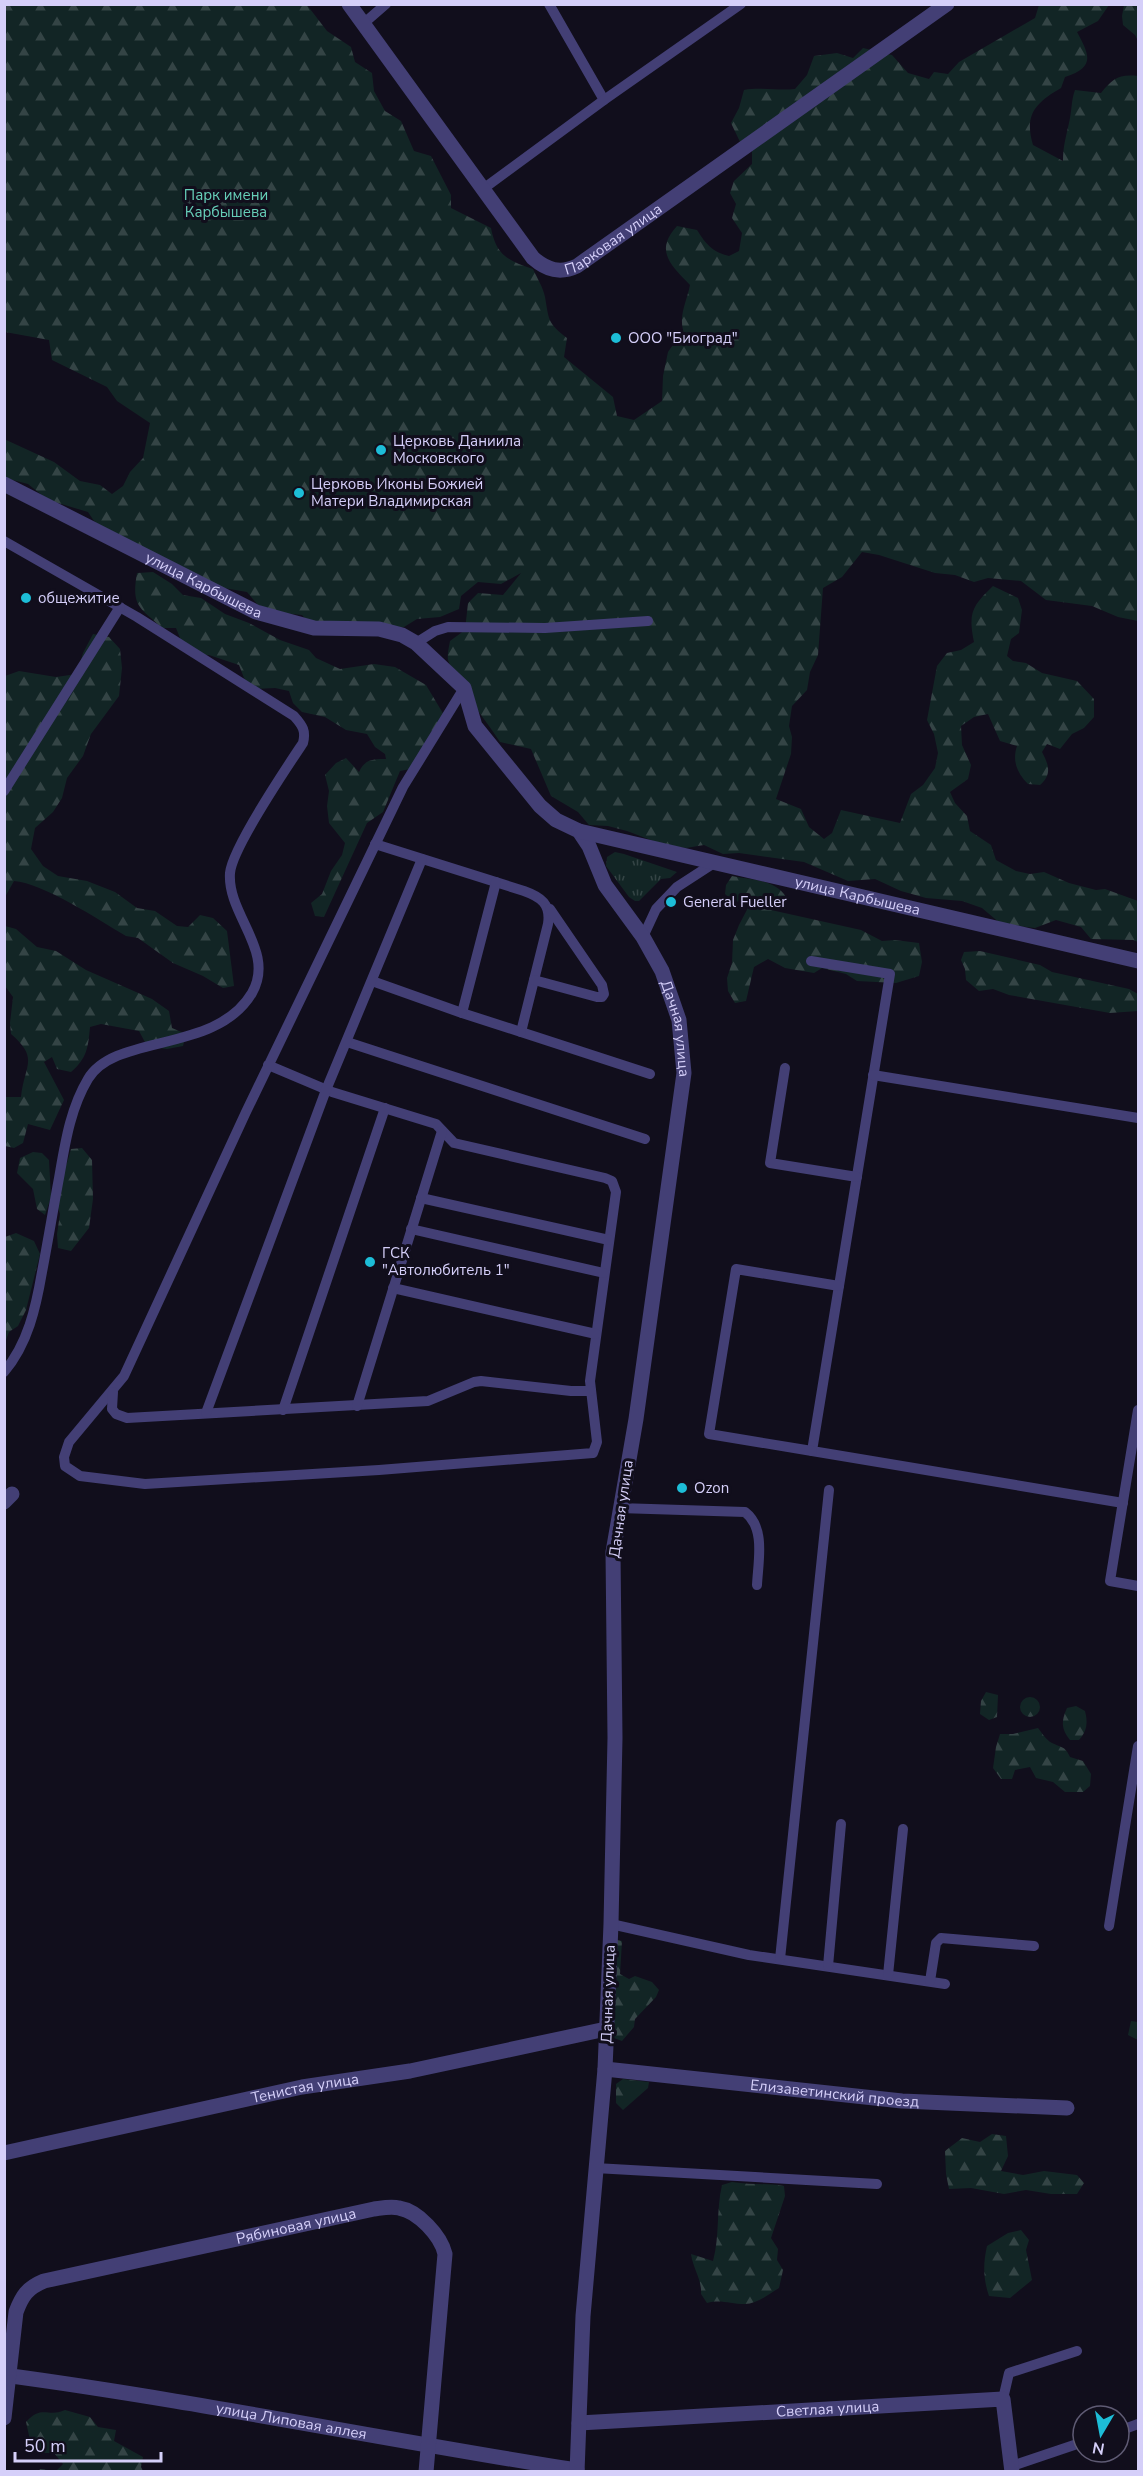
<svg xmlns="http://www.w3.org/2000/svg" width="1143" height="2476" viewBox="0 0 1143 2476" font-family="'Nunito Sans',sans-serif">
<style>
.grass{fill:url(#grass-tufts)}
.forest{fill:url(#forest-firs)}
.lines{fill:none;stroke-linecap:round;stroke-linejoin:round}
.service{stroke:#433f75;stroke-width:10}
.minor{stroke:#433f75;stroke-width:15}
.tertiary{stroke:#433f75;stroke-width:15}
.poi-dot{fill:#1dbdd7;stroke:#110e1c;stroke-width:2}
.labels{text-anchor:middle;stroke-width:6;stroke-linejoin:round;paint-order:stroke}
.park-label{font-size:15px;fill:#66ceb8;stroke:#110e1c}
.street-label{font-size:15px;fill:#d5cff9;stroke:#110e1c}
.poi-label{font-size:15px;fill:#d5cff9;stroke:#110e1c;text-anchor:start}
</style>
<defs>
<pattern id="grass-tufts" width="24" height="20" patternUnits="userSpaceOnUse" patternTransform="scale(1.5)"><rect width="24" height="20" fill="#122525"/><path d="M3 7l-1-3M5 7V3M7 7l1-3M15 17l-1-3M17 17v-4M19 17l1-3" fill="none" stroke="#344445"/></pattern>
<pattern id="forest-firs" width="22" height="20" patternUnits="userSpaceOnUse" patternTransform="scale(1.5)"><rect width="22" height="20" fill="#122525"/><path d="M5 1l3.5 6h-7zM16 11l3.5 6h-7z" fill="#344445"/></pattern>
</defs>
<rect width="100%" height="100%" fill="#110e1c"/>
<polygon class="grass" points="615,852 624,854 677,872 670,878 661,879 639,901 635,901 629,897 606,866 607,857"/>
<g class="forest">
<path d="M 5,5 L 307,5 L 327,31 L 351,47 L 355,62 L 372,73 L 374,91 L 385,111 L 401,121 L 414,151 L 431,156 L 451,195 L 451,208 L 491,228 C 496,255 508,261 533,269 C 537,278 543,287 545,297 C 549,319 547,323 567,338 L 564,357 L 613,397 L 617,416 L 634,420 L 662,401 L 663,376 L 668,352 L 683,330 C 679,314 687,301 690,285 C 671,265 654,251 677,226 L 697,230 C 706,244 712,252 729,256 L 739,251 L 742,233 L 732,218 L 736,204 L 730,193 L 734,181 L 752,164 L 752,146 L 741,144 L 731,123 L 739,108 L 744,90 C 762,87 778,91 795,89 L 807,75 L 814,56 L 837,53 L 853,58 L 863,48 L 892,55 L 908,73 L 929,79 L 934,72 L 948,74 L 959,62 L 1035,18 L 1039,5 L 1109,5 L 1098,21 L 1077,32 C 1090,56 1095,67 1065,77 L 1061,88 C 1035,103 1024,115 1033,145 L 1063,161 C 1063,146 1066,137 1069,123 C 1072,111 1071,101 1075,90 L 1101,93 C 1113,78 1119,74 1138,76 L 1138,621 L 1118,617 L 1092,606 L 1046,600 L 1021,581 L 988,578 L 974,582 L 955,575 L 935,573 L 879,555 L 862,552 L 842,577 L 823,588 L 818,655 L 810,672 L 807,690 L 792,706 L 789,726 L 792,737 L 791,754 L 776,799 L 801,809 L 809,827 L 824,839 L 832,833 L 841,810 L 900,823 L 911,794 L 923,785 L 935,768 L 938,753 L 934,734 L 927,720 L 937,666 L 947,653 L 961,650 L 974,642 C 968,613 972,606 993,586 L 1018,598 L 1022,610 L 1019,633 L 1011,639 L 1007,656 L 1013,661 L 1026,663 L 1042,673 L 1077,681 L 1094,699 L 1094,717 L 1084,728 L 1072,734 L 1060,749 L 1047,744 L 1042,752 C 1049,765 1052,775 1040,785 L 1028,784 C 1017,773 1012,761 1017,746 L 1000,741 L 988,714 L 974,717 L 961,726 L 962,745 L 971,765 L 968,779 L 950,792 L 955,803 L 967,816 L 970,831 L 991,845 L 996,860 L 1016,871 L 1030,874 L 1044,872 L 1069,883 L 1096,890 L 1105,889 L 1138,901 L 1138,942 L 1133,940 L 1091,939 L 1081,927 L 1056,920 L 1035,928 L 1001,924 L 982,908 L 962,901 L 926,898 L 901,891 L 875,879 L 848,881 L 804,862 L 739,853 L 723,854 L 704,845 L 686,848 L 664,845 L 627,831 L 608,826 L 589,825 L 578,812 L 551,796 L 531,749 L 500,742 C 485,718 456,686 448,660 C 447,654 449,647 450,641 L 465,630 L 468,603 L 478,593 L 503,595 L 521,573 L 501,584 L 478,582 L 461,596 L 459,609 L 440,617 L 417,619 L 404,627 L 381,632 L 314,628 L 302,615 L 263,611 L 247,592 L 207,585 L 115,537 L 94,521 L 88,512 L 48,500 L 28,484 L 5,478 L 4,439 L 54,462 L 80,481 L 100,485 L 112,494 L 123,486 L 130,472 L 143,458 L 150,423 L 117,401 L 107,387 L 52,360 L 49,340 L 5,332 Z"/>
<polygon points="1124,5 1138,5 1138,41 1135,35 1123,25 1122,16"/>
<path d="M 153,572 L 172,584 L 183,595 L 201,598 L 225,614 L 249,623 L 280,640 L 309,650 L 316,658 L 340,669 L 374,664 L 395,667 L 426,685 L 444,715 L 410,769 L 400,771 L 383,812 L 367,823 L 324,917 L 315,916 L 311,903 L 322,894 L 331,871 L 342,855 L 345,843 L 329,823 L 327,806 L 329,791 L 325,775 L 336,763 L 346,758 L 359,772 C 365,759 373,759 386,759 L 385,754 L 375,747 L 367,734 L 346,730 L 325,717 L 302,712 L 293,703 L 289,691 L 275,688 L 253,689 L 244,678 L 239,665 L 209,655 L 195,655 L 182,643 L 176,628 L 162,628 C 140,607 131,607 137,573 Z"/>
<path d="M 93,634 L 109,637 L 120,649 L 122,668 L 119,696 L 91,734 L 83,756 L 67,778 L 62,798 L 53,812 L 35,828 L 31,849 L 43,866 L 58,876 L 87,881 L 115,892 L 137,908 L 155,911 L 177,926 L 188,927 L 200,915 L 213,918 L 227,931 L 234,986 L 223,988 L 203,976 L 173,963 L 138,938 L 126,936 C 99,920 43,883 14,881 L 5,897 L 5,676 L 19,671 L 56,677 L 77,674 L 83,653 Z"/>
<path d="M 732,876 C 751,880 775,879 786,897 L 782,901 L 745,895 L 742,902 L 733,901 L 725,894 L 726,885 Z"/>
<polygon points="751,902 758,907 861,930 882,941 895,940 919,943 922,962 919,976 896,983 857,981 846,974 822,968 814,973 785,968 768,959 754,967 746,1001 735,1003 728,991 727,978 732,963 733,940 739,925"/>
<path d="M 5,926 L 16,929 L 37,947 L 56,951 L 86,970 L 152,999 L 169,1011 L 172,1028 L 186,1034 L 183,1046 L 167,1049 L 147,1046 L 139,1031 L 101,1024 L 90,1027 C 88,1048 87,1058 71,1072 L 57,1069 L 52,1057 L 44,1062 L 64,1100 L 50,1130 L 28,1124 L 23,1143 L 14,1148 L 5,1146 L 5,1097 L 21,1097 C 24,1065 40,1059 11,1034 L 10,1023 L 13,997 L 5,986 Z"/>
<polygon points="980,951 1040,965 1052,972 1129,989 1138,994 1138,1011 1110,1013 1009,995 993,989 979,991 966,980 965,969 961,960 964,952"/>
<polygon points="82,1148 92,1160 93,1199 89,1228 71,1251 58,1248 57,1234 60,1214 55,1197 56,1179 67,1163 71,1149"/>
<polygon points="33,1152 42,1153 49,1160 51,1197 45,1215 37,1209 33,1189 17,1173 20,1158"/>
<polygon points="16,1233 34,1241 40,1254 26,1310 18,1326 9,1332 5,1343 5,1237"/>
<polygon points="986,1692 998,1695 997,1717 989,1720 980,1714 981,1701"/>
<circle cx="1030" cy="1707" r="10"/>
<path d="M 1076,1706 L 1085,1711 C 1088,1723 1087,1731 1079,1740 L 1070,1740 C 1061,1729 1061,1721 1067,1708 Z"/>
<path d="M 1038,1728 C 1042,1733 1046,1740 1052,1743 C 1062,1748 1065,1746 1070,1757 L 1083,1761 L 1091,1774 L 1090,1786 L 1083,1792 L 1065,1792 L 1053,1782 L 1036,1778 L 1030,1767 L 1015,1770 L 1012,1779 L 1001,1779 L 993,1768 L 996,1747 L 1000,1734 L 1013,1734 Z"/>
<polygon points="617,1940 622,1941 620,1974 629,1979 635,1976 652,1982 659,1990 656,1997 635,2019 634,2027 622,2041 614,2038 613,2025"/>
<polygon points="1131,2021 1138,2022 1138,2040 1128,2035"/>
<polygon points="623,2079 649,2082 648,2088 623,2110 616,2103 616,2084"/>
<polygon points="992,2134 1006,2136 1008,2156 1001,2171 1023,2175 1044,2171 1077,2175 1084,2183 1077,2194 1051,2194 1026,2190 1004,2194 971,2188 949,2189 946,2174 945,2151 962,2138 980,2142"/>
<path d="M 732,2182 C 750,2185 766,2183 784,2186 L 785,2196 L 771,2238 L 778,2249 L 777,2260 L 783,2270 L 779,2288 C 769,2294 757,2304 745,2304 C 730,2304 721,2299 707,2303 L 701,2294 C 702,2279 693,2269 691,2254 L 713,2261 C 720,2236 716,2210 722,2185 Z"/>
<path d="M 1021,2230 L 1029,2240 L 1026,2250 L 1032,2280 L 1010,2298 L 989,2296 C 983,2278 983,2264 987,2246 L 1008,2233 Z"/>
<path d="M 65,2410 L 90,2417 L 98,2427 L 116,2430 L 114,2441 L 143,2457 L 141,2467 L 143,2471 L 39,2471 L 40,2469 L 56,2471 L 63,2464 L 54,2453 L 42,2453 L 30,2440 L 26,2422 C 42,2404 48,2418 65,2410 Z"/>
</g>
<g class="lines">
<g class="service">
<polyline points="549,4 604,100"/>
<polyline points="363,24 386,4"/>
<polyline points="483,189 604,100 741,4"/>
<path d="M 4,541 L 137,617 L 294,716 C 303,726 306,731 303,743 C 287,767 232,848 230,873 C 227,915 276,951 252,993 C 216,1054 115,1033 88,1079 C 70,1109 65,1144 59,1178 C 53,1210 48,1241 42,1272 C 36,1307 28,1344 4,1372"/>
<polyline points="416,643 435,631 448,627 545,628 648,621"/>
<polyline points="4,791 120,607"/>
<path d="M 375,844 L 524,891 C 541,897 551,904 548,924 L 521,1032 L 650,1074"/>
<polyline points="496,882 462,1013 521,1032"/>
<polyline points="643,937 656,909 677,887 714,863"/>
<polyline points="811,961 890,974 812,1451 1123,1503"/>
<polyline points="534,980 597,997 602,997 604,994 602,985 550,909"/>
<polyline points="372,981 462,1013"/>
<polyline points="347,1042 645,1139"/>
<polyline points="268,1065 332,1092 436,1124 454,1143 605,1178 612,1181 616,1192 590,1381 597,1442 593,1453 379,1470 145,1484 80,1476 65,1466 64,1457 69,1442 124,1376 246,1112 403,787 464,688"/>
<polyline points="785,1068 770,1163 857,1177"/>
<polyline points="873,1075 1138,1118"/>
<polyline points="421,1198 609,1240"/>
<polyline points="411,1229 604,1273"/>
<polyline points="393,1288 596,1334"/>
<polyline points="113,1392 112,1409 116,1414 127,1418 428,1401 474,1382 481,1381 571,1391 591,1391"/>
<polyline points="357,1406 442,1131"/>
<polyline points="283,1410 385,1108"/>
<polyline points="1138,1410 1110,1581 1138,1586"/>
<polyline points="206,1413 326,1090 422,859"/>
<polyline points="812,1451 709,1434 736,1269 839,1286"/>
<path d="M 619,1508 L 745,1512 C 766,1528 758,1562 757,1585"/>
<polyline points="611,1924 749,1955 945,1984"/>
<polyline points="1109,1926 1138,1746"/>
<polyline points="780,1959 829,1490"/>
<polyline points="828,1966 841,1824"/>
<polyline points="888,1975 903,1829"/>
<polyline points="930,1981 936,1943 941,1938 1034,1946"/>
<polyline points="595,2168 877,2184"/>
<polyline points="1003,2399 1009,2373 1077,2351"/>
<polyline points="1119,2431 1138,2424"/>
<polyline points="1012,2466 1083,2442"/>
</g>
<g class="minor">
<path id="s1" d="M 349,4 L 533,258 C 547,270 560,274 577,266 L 947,4"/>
<polyline points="4,1502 12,1494"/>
<path id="s2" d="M 605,2069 L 902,2101 L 1067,2108"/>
<path id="s3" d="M 4,2153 L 302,2087 L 410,2071 L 606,2029"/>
<path id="s4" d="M 4,2375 C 197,2401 386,2440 577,2470"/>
<path id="s5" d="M 4,2418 L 16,2312 C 22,2296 27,2288 44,2281 L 374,2209 C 382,2208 391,2206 399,2208 C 418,2211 441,2236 445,2254 L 426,2472"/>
<path id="s6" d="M 579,2423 L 1003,2399 L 1012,2472"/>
</g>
<g class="tertiary">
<path id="s7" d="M 4,484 L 256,612 L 314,628 L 379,629 L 402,635 L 416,643 L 464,688 L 475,726 L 540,806 L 556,820 L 579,831 L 589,846 L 605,885 L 643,937 L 662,971 L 679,1020 L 684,1073 L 636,1419 L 613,1552 L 615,1738 L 611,1924 L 605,2069 L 583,2316 L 577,2472"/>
<path id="s8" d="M 579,831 L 1138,961"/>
</g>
</g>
<g class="poi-dot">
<circle cx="616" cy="338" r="6"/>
<circle cx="381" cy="450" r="6"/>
<circle cx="299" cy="493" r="6"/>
<circle cx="26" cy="598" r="6"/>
<circle cx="671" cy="902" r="6"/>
<circle cx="370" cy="1262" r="6"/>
<circle cx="682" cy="1488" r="6"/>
</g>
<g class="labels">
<g class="park-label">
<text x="226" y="200">Парк имени<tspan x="226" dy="17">Карбышева</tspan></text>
</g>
<g class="street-label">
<text dy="5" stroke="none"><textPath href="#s1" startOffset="406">Парковая улица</textPath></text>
<text dy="5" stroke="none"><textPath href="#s7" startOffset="224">улица Карбышева</textPath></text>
<text dy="5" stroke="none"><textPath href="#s8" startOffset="286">улица Карбышева</textPath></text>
<text dy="5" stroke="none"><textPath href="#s7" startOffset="926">Дачная улица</textPath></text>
<text transform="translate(621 1509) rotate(-82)" y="5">Дачная улица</text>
<text transform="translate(608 1994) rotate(-88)" y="5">Дачная улица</text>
<text dy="5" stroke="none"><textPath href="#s3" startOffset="308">Тенистая улица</textPath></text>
<text dy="5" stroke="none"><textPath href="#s2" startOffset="231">Елизаветинский проезд</textPath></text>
<text dy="5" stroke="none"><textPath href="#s5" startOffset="408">Рябиновая улица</textPath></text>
<text dy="5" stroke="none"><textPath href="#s6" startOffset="249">Светлая улица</textPath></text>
<text dy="5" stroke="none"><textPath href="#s4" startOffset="291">улица Липовая аллея</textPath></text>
</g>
<g class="poi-label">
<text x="628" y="343">ООО "Биоград"</text>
<text x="393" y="446">Церковь Даниила<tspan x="393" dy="17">Московского</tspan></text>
<text x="311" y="489">Церковь Иконы Божией<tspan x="311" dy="17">Матери Владимирская</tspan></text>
<text x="38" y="603">общежитие</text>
<text x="683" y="907">General Fueller</text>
<text x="382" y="1258">ГСК<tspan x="382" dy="17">"Автолюбитель 1"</tspan></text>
<text x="694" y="1493">Ozon</text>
</g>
</g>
<rect width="1143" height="2476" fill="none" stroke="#d5cff9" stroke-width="12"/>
<g transform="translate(1101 2434) rotate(190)"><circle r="28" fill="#110e1c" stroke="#5f5b74" stroke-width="1.5"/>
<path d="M0-4.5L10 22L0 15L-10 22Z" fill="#1dbdd7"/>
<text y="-9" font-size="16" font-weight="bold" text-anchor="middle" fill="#d5cff9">N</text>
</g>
<path d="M15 2452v9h146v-9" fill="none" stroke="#d5cff9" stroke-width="3"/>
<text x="24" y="2452" font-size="18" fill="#d5cff9" stroke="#110e1c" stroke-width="4.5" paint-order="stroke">50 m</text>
</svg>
